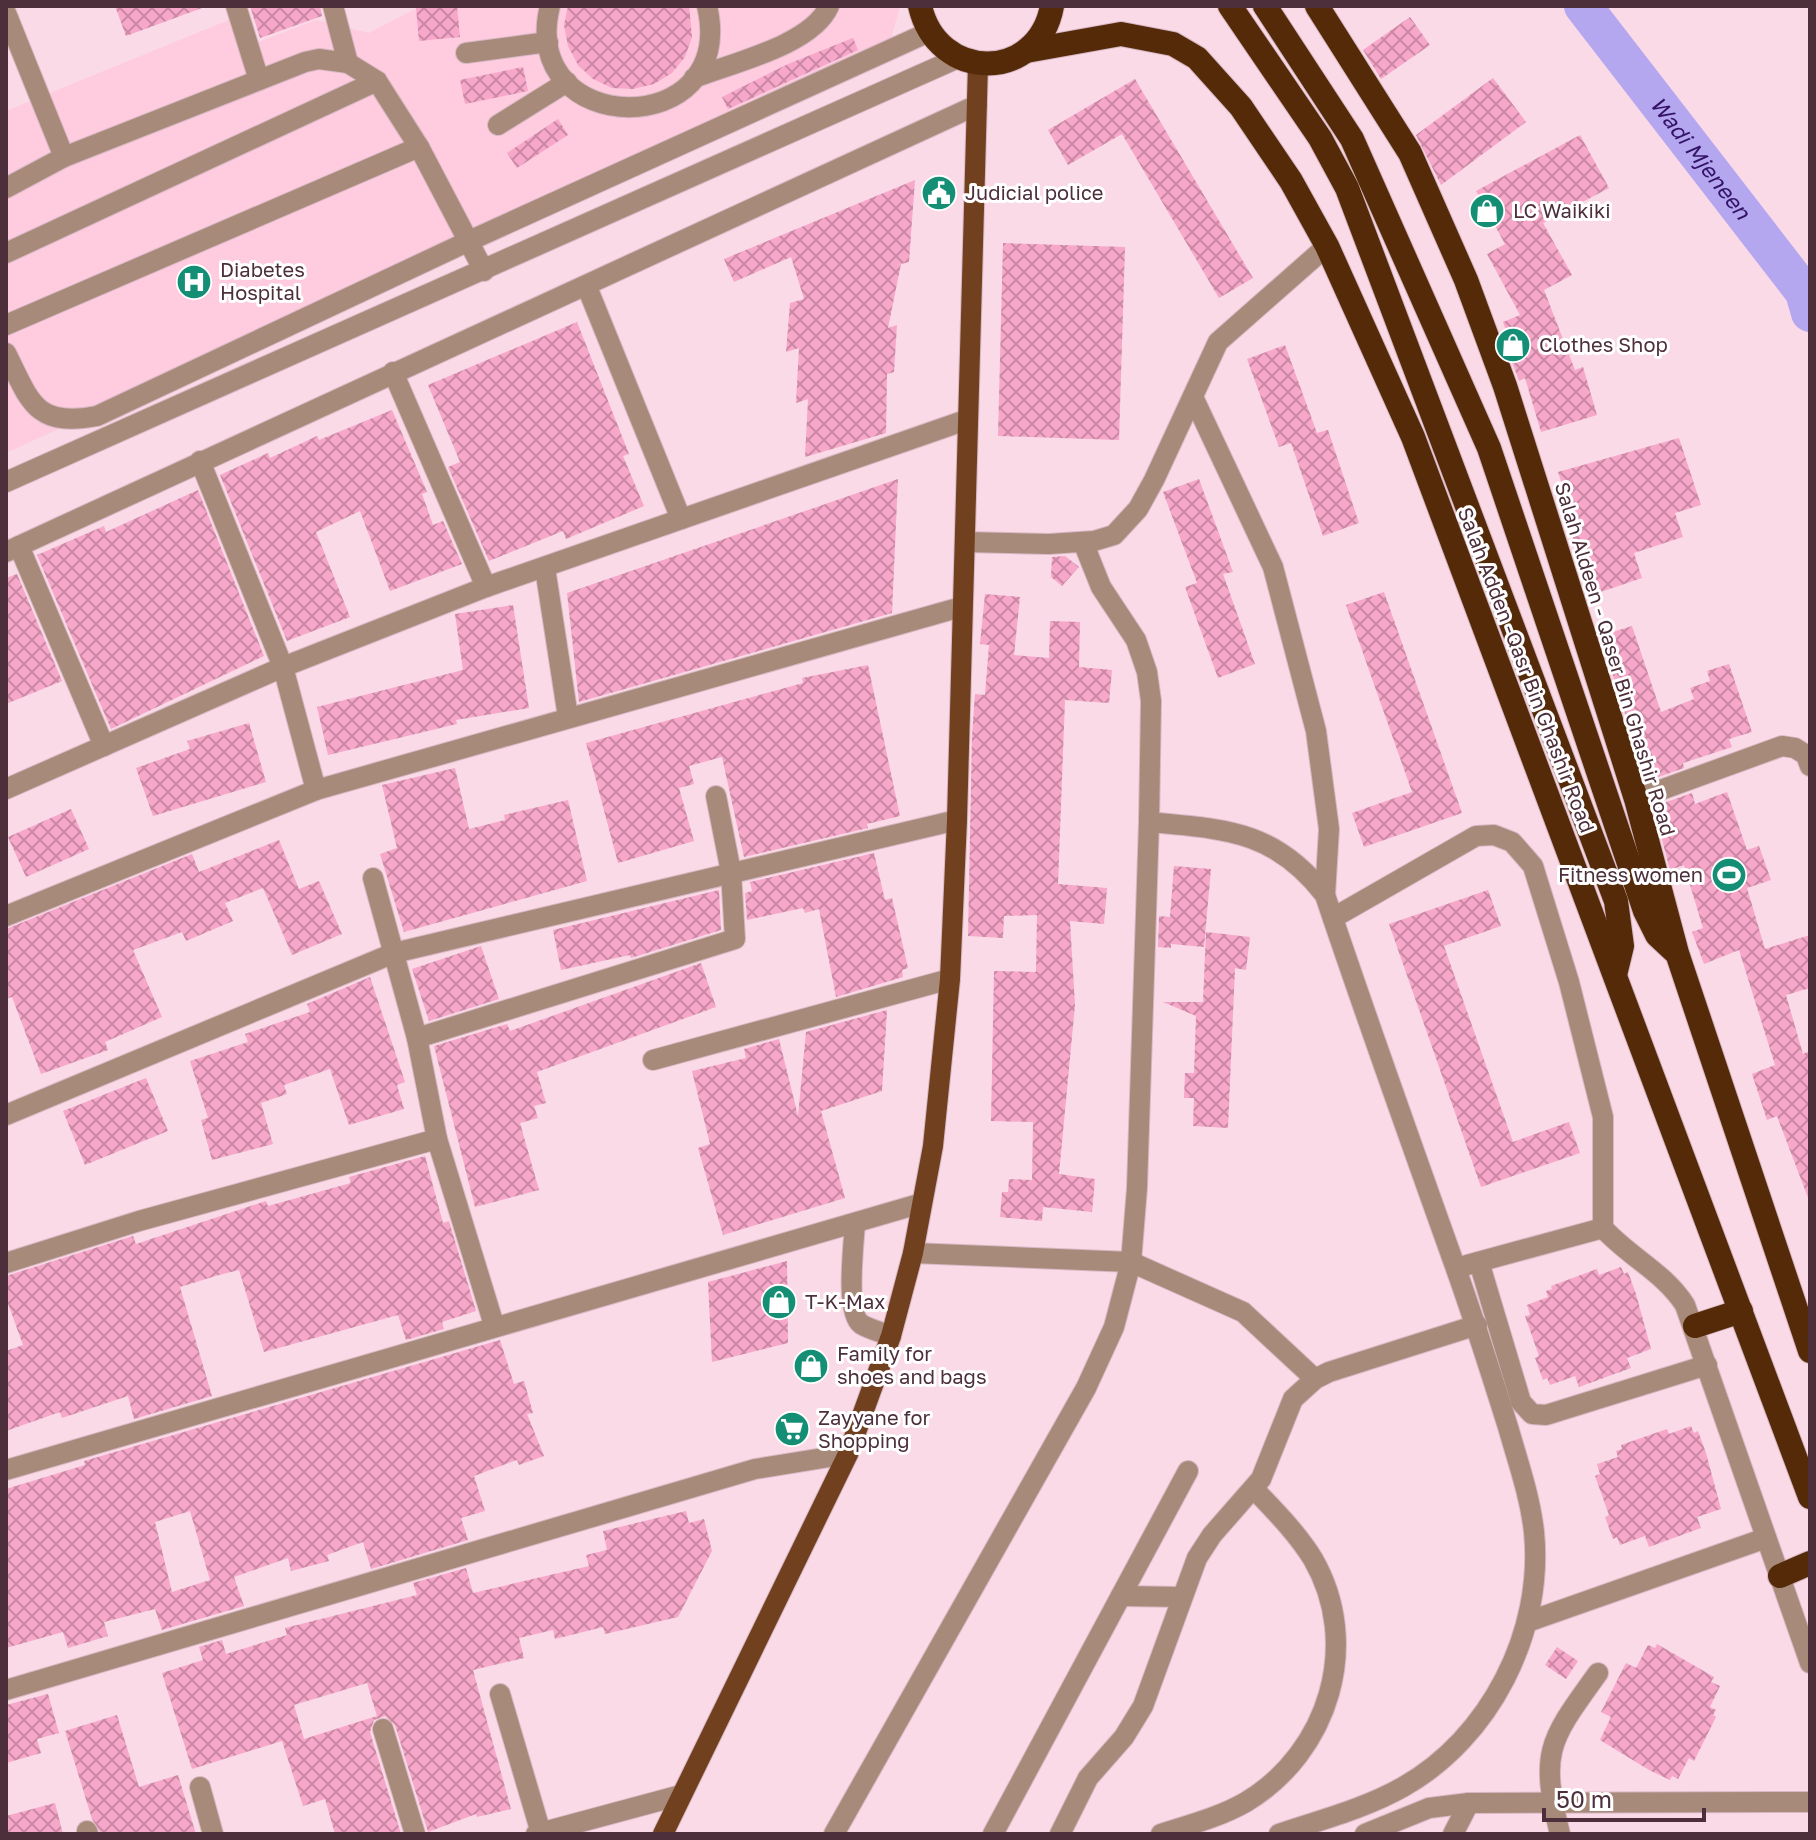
<svg xmlns="http://www.w3.org/2000/svg" width="1816" height="1840" viewBox="0 0 1816 1840" font-family="'Golos Text',sans-serif">
<style>
.built{fill:#fecbdf}
.lines{fill:none;stroke-linecap:round;stroke-linejoin:round}
.river{stroke:#b4a6ef;stroke-width:38}
.building{fill:url(#building-cross-hatch);fill-rule:evenodd}
.minor-casing{stroke:#d7b8c4;stroke-width:22}
.major-casing{stroke:#d7b8c4;stroke-width:22}
.highway-casing{stroke:#d7b8c4;stroke-width:26}
.minor{stroke:#a78a79;stroke-width:20}
.major{stroke:#71401f;stroke-width:20}
.highway{stroke:#552a09;stroke-width:24}
.labels{text-anchor:middle;stroke-width:6;stroke-linejoin:round;paint-order:stroke}
.poi-label{font-size:20px;fill:#4d2f3c;stroke:#fff;text-anchor:start}
.street-label{font-size:20px;fill:#4d2f3c;stroke:#fff}
.water-label{font-size:22px;font-style:italic;fill:#331468;stroke:#fff}
</style>
<defs>
<pattern id="building-cross-hatch" width="8" height="8" patternUnits="userSpaceOnUse" patternTransform="scale(2)"><rect width="8" height="8" fill="#f7a7c9"/><path d="M0 0l8 8M0 8l8-8" fill="none" stroke="#ca88a4"/></pattern>
</defs>
<rect width="100%" height="100%" fill="#fadae6"/>
<polygon class="built" points="421,6 900,6 888,50 6,453 6,111 236,17 240,49 316,20 369,33"/>
<g class="lines">
<path class="river" id="s1" d="M 1583,6 L 1804,292 L 1810,313"/>
</g>
<g class="building">
<polygon points="115,6 202,6 202,8 126,36"/>
<polygon points="250,6 320,6 322,16 260,38"/>
<polygon points="441,6 457,6 460,37 419,41 416,8"/>
<polygon points="568,6 689,6 692,37 685,57 672,73 654,84 633,89 612,88 593,79 578,65 568,46 564,25"/>
<polygon points="1410,17 1430,45 1381,79 1363,50"/>
<polygon points="853,38 858,50 728,109 722,97 788,64"/>
<polygon points="523,67 528,91 465,104 460,80"/>
<polygon points="1493,78 1526,122 1441,185 1416,135"/>
<polygon points="1135,79 1253,278 1219,298 1122,134 1068,165 1048,130"/>
<polygon points="558,119 568,135 517,168 507,153"/>
<polygon points="1580,135 1609,188 1543,223 1572,275 1544,290 1575,370 1583,367 1597,415 1541,432 1525,378 1519,381 1502,335 1507,333 1503,322 1520,315 1487,254 1505,244 1476,191"/>
<polygon points="915,180 909,262 901,264 888,328 897,325 894,372 887,374 886,433 805,457 808,399 796,403 799,348 786,352 790,303 804,299 791,257 734,282 724,259"/>
<polygon points="1003,243 1125,247 1119,440 998,436"/>
<polygon points="577,322 629,454 623,456 644,506 566,539 563,531 489,561 448,467 460,462 428,385"/>
<polygon points="1285,345 1317,433 1328,430 1359,523 1323,536 1291,443 1279,447 1247,359"/>
<polygon points="392,410 427,492 422,494 433,525 443,521 462,564 390,591 360,511 316,532 350,617 287,641 220,475 268,453 270,458 317,436 319,440"/>
<polygon points="1679,438 1701,505 1675,513 1683,537 1634,553 1642,578 1592,595 1571,532 1577,530 1558,472"/>
<polygon points="898,479 892,613 579,702 567,593"/>
<polygon points="1199,479 1233,572 1223,574 1255,664 1218,678 1185,587 1197,583 1163,492"/>
<polygon points="198,490 264,656 111,729 37,555 104,526 106,532"/>
<polygon points="1065,556 1079,567 1062,586 1051,577 1052,557"/>
<polygon points="17,574 62,681 6,704 6,578"/>
<polygon points="1384,592 1462,813 1364,847 1352,813 1412,792 1346,605"/>
<polygon points="985,594 1020,597 1014,655 1049,658 1050,621 1080,622 1079,667 1112,670 1109,703 1065,700 1058,884 1107,888 1104,924 1070,921 1075,1005 1059,1174 1095,1179 1092,1212 1043,1207 1042,1221 1000,1217 1002,1192 1008,1192 1009,1179 1032,1180 1033,1122 991,1121 994,971 1036,972 1037,915 1004,916 1003,938 968,936 972,736 975,694 985,695 989,645 980,644"/>
<polygon points="513,605 529,708 456,720 457,724 328,755 317,707 463,670 455,614"/>
<polygon points="1632,626 1661,712 1694,699 1690,688 1710,681 1707,671 1729,664 1752,732 1729,739 1732,747 1683,763 1684,768 1647,781 1600,636"/>
<polygon points="868,665 900,816 867,824 868,828 744,857 722,757 689,766 694,784 679,788 694,841 618,863 586,743 803,683 802,678"/>
<polygon points="249,723 266,782 153,816 136,768 190,749 187,741"/>
<polygon points="455,768 469,829 505,820 504,815 568,800 587,881 404,932 380,854 397,848 382,785"/>
<polygon points="1727,792 1747,850 1759,846 1771,880 1747,888 1765,949 1810,935 1810,988 1786,995 1803,1054 1810,1051 1810,1203 1777,1116 1767,1120 1752,1074 1775,1065 1739,950 1704,964 1692,932 1703,928 1684,865 1670,870 1656,817 1655,806 1692,793 1695,804"/>
<polygon points="71,809 89,849 26,877 8,837"/>
<polygon points="279,840 299,889 319,881 342,934 292,955 263,888 225,903 233,921 186,941 182,932 133,950 162,1017 105,1042 108,1050 41,1074 12,997 6,999 6,929 192,854 199,872"/>
<polygon points="874,853 885,900 892,898 908,968 902,970 903,977 836,997 819,909 805,913 803,908 747,920 745,893 752,891 750,882"/>
<polygon points="1174,866 1211,869 1204,947 1171,944 1171,948 1158,947 1159,916 1170,917"/>
<polygon points="719,890 721,930 631,958 630,955 561,970 553,930"/>
<polygon points="1488,890 1501,926 1444,946 1513,1142 1569,1122 1580,1153 1481,1187 1389,924"/>
<polygon points="1206,932 1250,937 1246,970 1235,968 1228,1128 1193,1126 1194,1098 1184,1098 1185,1073 1194,1073 1196,1016 1163,1002 1203,1002"/>
<polygon points="481,946 499,999 429,1021 412,969"/>
<polygon points="701,963 716,1007 537,1072 546,1103 534,1106 538,1118 520,1123 539,1190 475,1207 434,1046 507,1024 510,1031"/>
<polygon points="370,977 405,1082 397,1085 404,1109 349,1125 330,1069 284,1085 287,1094 261,1103 273,1144 212,1160 201,1120 208,1118 190,1061 248,1042 245,1034 310,1012 307,1004"/>
<polygon points="887,1010 882,1091 821,1111 845,1198 723,1235 698,1148 710,1144 692,1071 746,1058 744,1049 779,1039 798,1116 806,1032"/>
<polygon points="146,1078 168,1131 85,1165 63,1111"/>
<polygon points="425,1156 443,1223 449,1221 476,1311 442,1322 444,1329 406,1340 398,1315 264,1352 239,1270 219,1275 180,1287 212,1396 134,1419 128,1396 62,1418 60,1412 6,1431 6,1351 23,1345 6,1298 6,1276 133,1236 136,1244 266,1201 268,1206 351,1183 349,1177"/>
<polygon points="787,1261 788,1343 712,1362 708,1282"/>
<polygon points="1621,1267 1624,1274 1628,1272 1636,1294 1651,1349 1627,1358 1631,1368 1579,1387 1575,1376 1550,1385 1547,1378 1543,1380 1535,1358 1539,1356 1525,1316 1530,1315 1527,1305 1548,1297 1546,1291 1552,1289 1551,1286 1597,1269 1599,1275"/>
<path d="M 500,1340 L 514,1384 L 524,1381 L 533,1413 L 527,1414 L 544,1456 L 519,1465 L 517,1460 L 474,1476 L 485,1511 L 461,1518 L 468,1540 L 371,1569 L 363,1542 L 327,1555 L 329,1561 L 291,1571 L 288,1558 L 234,1577 L 244,1606 L 162,1630 L 155,1609 L 104,1622 L 108,1636 L 68,1648 L 63,1632 L 6,1648 L 6,1489 L 85,1465 L 84,1461 ZM 190,1511 L 210,1580 L 172,1592 L 155,1522 Z"/>
<polygon points="1691,1426 1694,1433 1698,1431 1706,1453 1721,1509 1697,1517 1701,1528 1649,1547 1645,1536 1620,1545 1617,1537 1613,1539 1605,1517 1609,1515 1595,1476 1600,1474 1597,1464 1618,1457 1616,1451 1622,1449 1621,1445 1667,1429 1669,1434"/>
<path d="M 686,1511 L 689,1523 L 704,1519 L 712,1551 L 678,1617 L 605,1634 L 603,1627 L 555,1639 L 553,1630 L 519,1638 L 524,1658 L 473,1670 L 511,1809 L 477,1817 L 476,1814 L 428,1832 L 395,1725 L 385,1716 L 374,1720 L 370,1732 L 401,1834 L 335,1834 L 325,1799 L 303,1806 L 282,1741 L 192,1769 L 162,1673 L 203,1660 L 199,1647 L 222,1640 L 226,1654 L 287,1635 L 285,1628 L 417,1595 L 413,1583 L 466,1568 L 473,1593 L 589,1566 L 586,1555 L 607,1550 L 603,1531 ZM 367,1683 L 377,1716 L 304,1739 L 294,1705 Z"/>
<polygon points="1657,1644 1714,1677 1711,1682 1720,1686 1710,1707 1716,1710 1713,1715 1716,1717 1694,1761 1689,1758 1678,1779 1672,1776 1670,1780 1649,1770 1600,1740 1611,1717 1601,1712 1626,1663 1636,1668 1648,1645 1655,1648"/>
<polygon points="1557,1647 1578,1661 1566,1679 1545,1665"/>
<polygon points="48,1694 59,1733 37,1739 41,1753 6,1763 6,1705"/>
<polygon points="117,1715 139,1787 178,1775 196,1834 101,1834 92,1819 65,1731"/>
<polygon points="55,1803 63,1834 6,1834 6,1816"/>
</g>
<g class="lines">
<defs>
<g id="minor">
<polyline points="236,6 259,80"/>
<polyline points="333,6 348,63"/>
<path d="M 550,6 C 517,139 739,143 707,6"/>
<polyline points="6,13 64,157"/>
<polyline points="466,53 548,42"/>
<path d="M 694,78 C 732,63 812,45 829,6"/>
<polyline points="498,125 567,82"/>
<polyline points="6,188 64,157 305,62 319,59 348,63 377,81 419,147 484,271"/>
<polyline points="6,253 377,81"/>
<polyline points="587,287 681,519"/>
<polyline points="6,325 419,147"/>
<path d="M 6,353 C 30,401 35,428 97,416 L 469,241 L 929,32"/>
<polyline points="393,372 486,587"/>
<polyline points="1193,397 1273,567 1316,731 1329,829 1325,895"/>
<polyline points="200,461 283,667 316,790"/>
<polyline points="6,482 958,58"/>
<polyline points="965,542 1049,544 1094,541 1114,535 1138,509 1154,480 1218,342 1327,246"/>
<path d="M 1083,542 L 1101,587 L 1136,640 L 1147,672 L 1151,701 L 1149,822 C 1225,829 1275,830 1325,895 C 1367,1020 1411,1143 1455,1266 C 1474,1319 1491,1373 1508,1427 C 1518,1462 1530,1496 1534,1532 C 1544,1632 1490,1738 1403,1787 C 1364,1809 1320,1820 1279,1834"/>
<polyline points="19,546 104,746"/>
<polyline points="6,552 977,105"/>
<polyline points="545,568 568,717"/>
<polyline points="6,789 283,667 486,587 966,420"/>
<polyline points="1636,799 1782,746 1795,748 1806,755 1810,766"/>
<polyline points="373,878 417,1038 437,1139 494,1325"/>
<polyline points="6,916 316,790 961,607"/>
<path d="M 1333,918 L 1476,836 L 1494,835 L 1512,842 L 1533,866 L 1569,982 L 1603,1117 L 1603,1228 C 1629,1257 1664,1272 1685,1305 L 1810,1663"/>
<polyline points="417,1038 735,939 731,872 716,796"/>
<polyline points="653,1060 950,979"/>
<polyline points="6,1115 394,953 957,820"/>
<path d="M 855,1223 C 854,1242 845,1312 861,1324 C 868,1329 882,1332 891,1336"/>
<polyline points="913,1253 1131,1262 1243,1312 1315,1379"/>
<polyline points="1479,1262 1521,1402 1532,1414 1546,1415 1707,1365"/>
<polyline points="6,1263 139,1221 437,1139"/>
<polyline points="1467,1265 1603,1228"/>
<polyline points="6,1470 922,1203"/>
<polyline points="1121,1596 1182,1597"/>
<polyline points="1527,1622 1766,1538"/>
<polyline points="6,1690 755,1469 848,1454"/>
<polyline points="500,1694 541,1833"/>
<polyline points="383,1729 415,1834"/>
<polyline points="200,1787 213,1834"/>
<polyline points="87,1831 88,1834"/>
<polyline points="536,1834 681,1795"/>
<polyline points="834,1834 1086,1388 1114,1327 1131,1262 1137,1188 1149,822"/>
<polyline points="993,1834 1188,1471"/>
<polyline points="1060,1834 1088,1778 1124,1737 1143,1706 1197,1558 1212,1535 1261,1479 1293,1399 1315,1379 1329,1372 1477,1325"/>
<path d="M 1161,1834 C 1189,1825 1220,1817 1246,1802 C 1329,1752 1362,1644 1313,1559 C 1297,1533 1275,1511 1254,1489"/>
<polyline points="1365,1834 1429,1808 1469,1803 1810,1802"/>
<polyline points="1453,1834 1469,1803"/>
<path d="M 1560,1834 C 1539,1750 1550,1740 1598,1673"/>
</g>
<polyline id="major" points="663,1834 848,1454 891,1336 913,1253 933,1146 950,979 957,820 978,64"/>
<g id="highway">
<path d="M 920,6 C 937,82 1038,83 1052,6"/>
<polyline points="1230,6 1320,138 1347,188 1616,901 1622,946 1615,975"/>
<polyline points="1265,6 1352,139 1489,448 1645,911 1657,935 1673,950"/>
<polyline points="1317,6 1410,153 1466,280 1505,386 1636,799 1677,953 1810,1351"/>
<polyline points="1026,51 1121,34 1173,44 1197,58 1241,107 1291,181 1327,246 1413,437 1810,1497"/>
<polyline points="1695,1326 1741,1311"/>
<polyline points="1780,1576 1810,1563"/>
</g>
</defs>
<use href="#minor" class="minor-casing"/>
<use href="#major" class="major-casing"/>
<use href="#highway" class="highway-casing"/>
<use href="#minor" class="minor"/>
<use href="#major" class="major"/>
<use href="#highway" class="highway"/>
</g>
<defs>
<symbol id="civic-disc" viewBox="-11 -11 22 22"><circle r="9.5" fill="#148f75" stroke="#fff"/><path d="M-.6-6.5H3V-4.5H.6V-3L4-1V1h2V6H-6V1h2V-1L-.6-3ZM-1.2 2.5V6h2.4V2.5Z" fill="#fff"/></symbol>
<symbol id="shop-disc" viewBox="-11 -11 22 22"><circle r="9.5" fill="#148f75" stroke="#fff"/><path d="M-5-2.5h2.3a2.7 3.5 0 0 1 5.4 0H5L5.5 6h-11ZM-1.5-2.5h3a1.5 2.3 0 0 0-3 0Z" fill="#fff"/></symbol>
<symbol id="hospital-disc" viewBox="-11 -11 22 22"><circle r="9.5" fill="#148f75" stroke="#fff"/><path d="M-5-5h3v3.5h4V-5h3V5h-3V1.5h-4V5h-3Z" fill="#fff"/></symbol>
<symbol id="stadium-disc" viewBox="-11 -11 22 22"><circle r="9.5" fill="#148f75" stroke="#fff"/><path d="M0-5a6.5 5 0 1 0 0 10a6.5 5 0 1 0 0-10ZM-3.5-1.8h7v3.6h-7Z" fill="#fff"/></symbol>
<symbol id="supermarket-disc" viewBox="-11 -11 22 22"><circle r="9.5" fill="#148f75" stroke="#fff"/><path d="M-6-5.5h2.5l.6 2H6L4.5 2H-2.5L-4.4-4H-6ZM-1.5 3.2a1.3 1.3 0 1 0 .1 0ZM3 3.2a1.3 1.3 0 1 0 .1 0Z" fill="#fff"/></symbol>
</defs>
<g fill-rule="evenodd">
<use href="#civic-disc" x="919" y="173" width="40" height="40"/>
<use href="#shop-disc" x="1467" y="191" width="40" height="40"/>
<use href="#hospital-disc" x="174" y="262" width="40" height="40"/>
<use href="#shop-disc" x="1493" y="325" width="40" height="40"/>
<use href="#stadium-disc" x="1709" y="855" width="40" height="40"/>
<use href="#shop-disc" x="759" y="1282" width="40" height="40"/>
<use href="#shop-disc" x="791" y="1346" width="40" height="40"/>
<use href="#supermarket-disc" x="772" y="1409" width="40" height="40"/>
</g>
<g class="labels">
<g class="poi-label">
<text x="965" y="200">Judicial police</text>
<text x="1513" y="218">LC Waikiki</text>
<text x="220" y="277">Diabetes<tspan x="220" dy="23">Hospital</tspan></text>
<text x="1539" y="352">Clothes Shop</text>
<text x="1703" y="882" text-anchor="end">Fitness women</text>
<text x="805" y="1309">T-K-Max</text>
<text x="837" y="1361">Family for<tspan x="837" dy="23">shoes and bags</tspan></text>
<text x="818" y="1425">Zayyane for<tspan x="818" dy="23">Shopping</tspan></text>
</g>
<g class="street-label">
<text transform="translate(1615 659) rotate(73)" y="7">Salah Aldeen - Qaser Bin Ghashir Road</text>
<text transform="translate(1526 670) rotate(69)" y="7">Salah Adden -Qasr Bin Ghashir Road</text>
</g>
<g class="water-label">
<text dy="8" stroke="none"><textPath href="#s1" startOffset="192">Wadi Mjeneen</textPath></text>
</g>
</g>
<rect width="1816" height="1840" fill="none" stroke="#4d2f3c" stroke-width="16"/>
<path d="M1544 1808v12h160v-12" fill="none" stroke="#4d2f3c" stroke-width="4"/>
<text x="1556" y="1808" font-size="24" fill="#4d2f3c" stroke="#ffffff" stroke-width="6" paint-order="stroke">50 m</text>
</svg>
